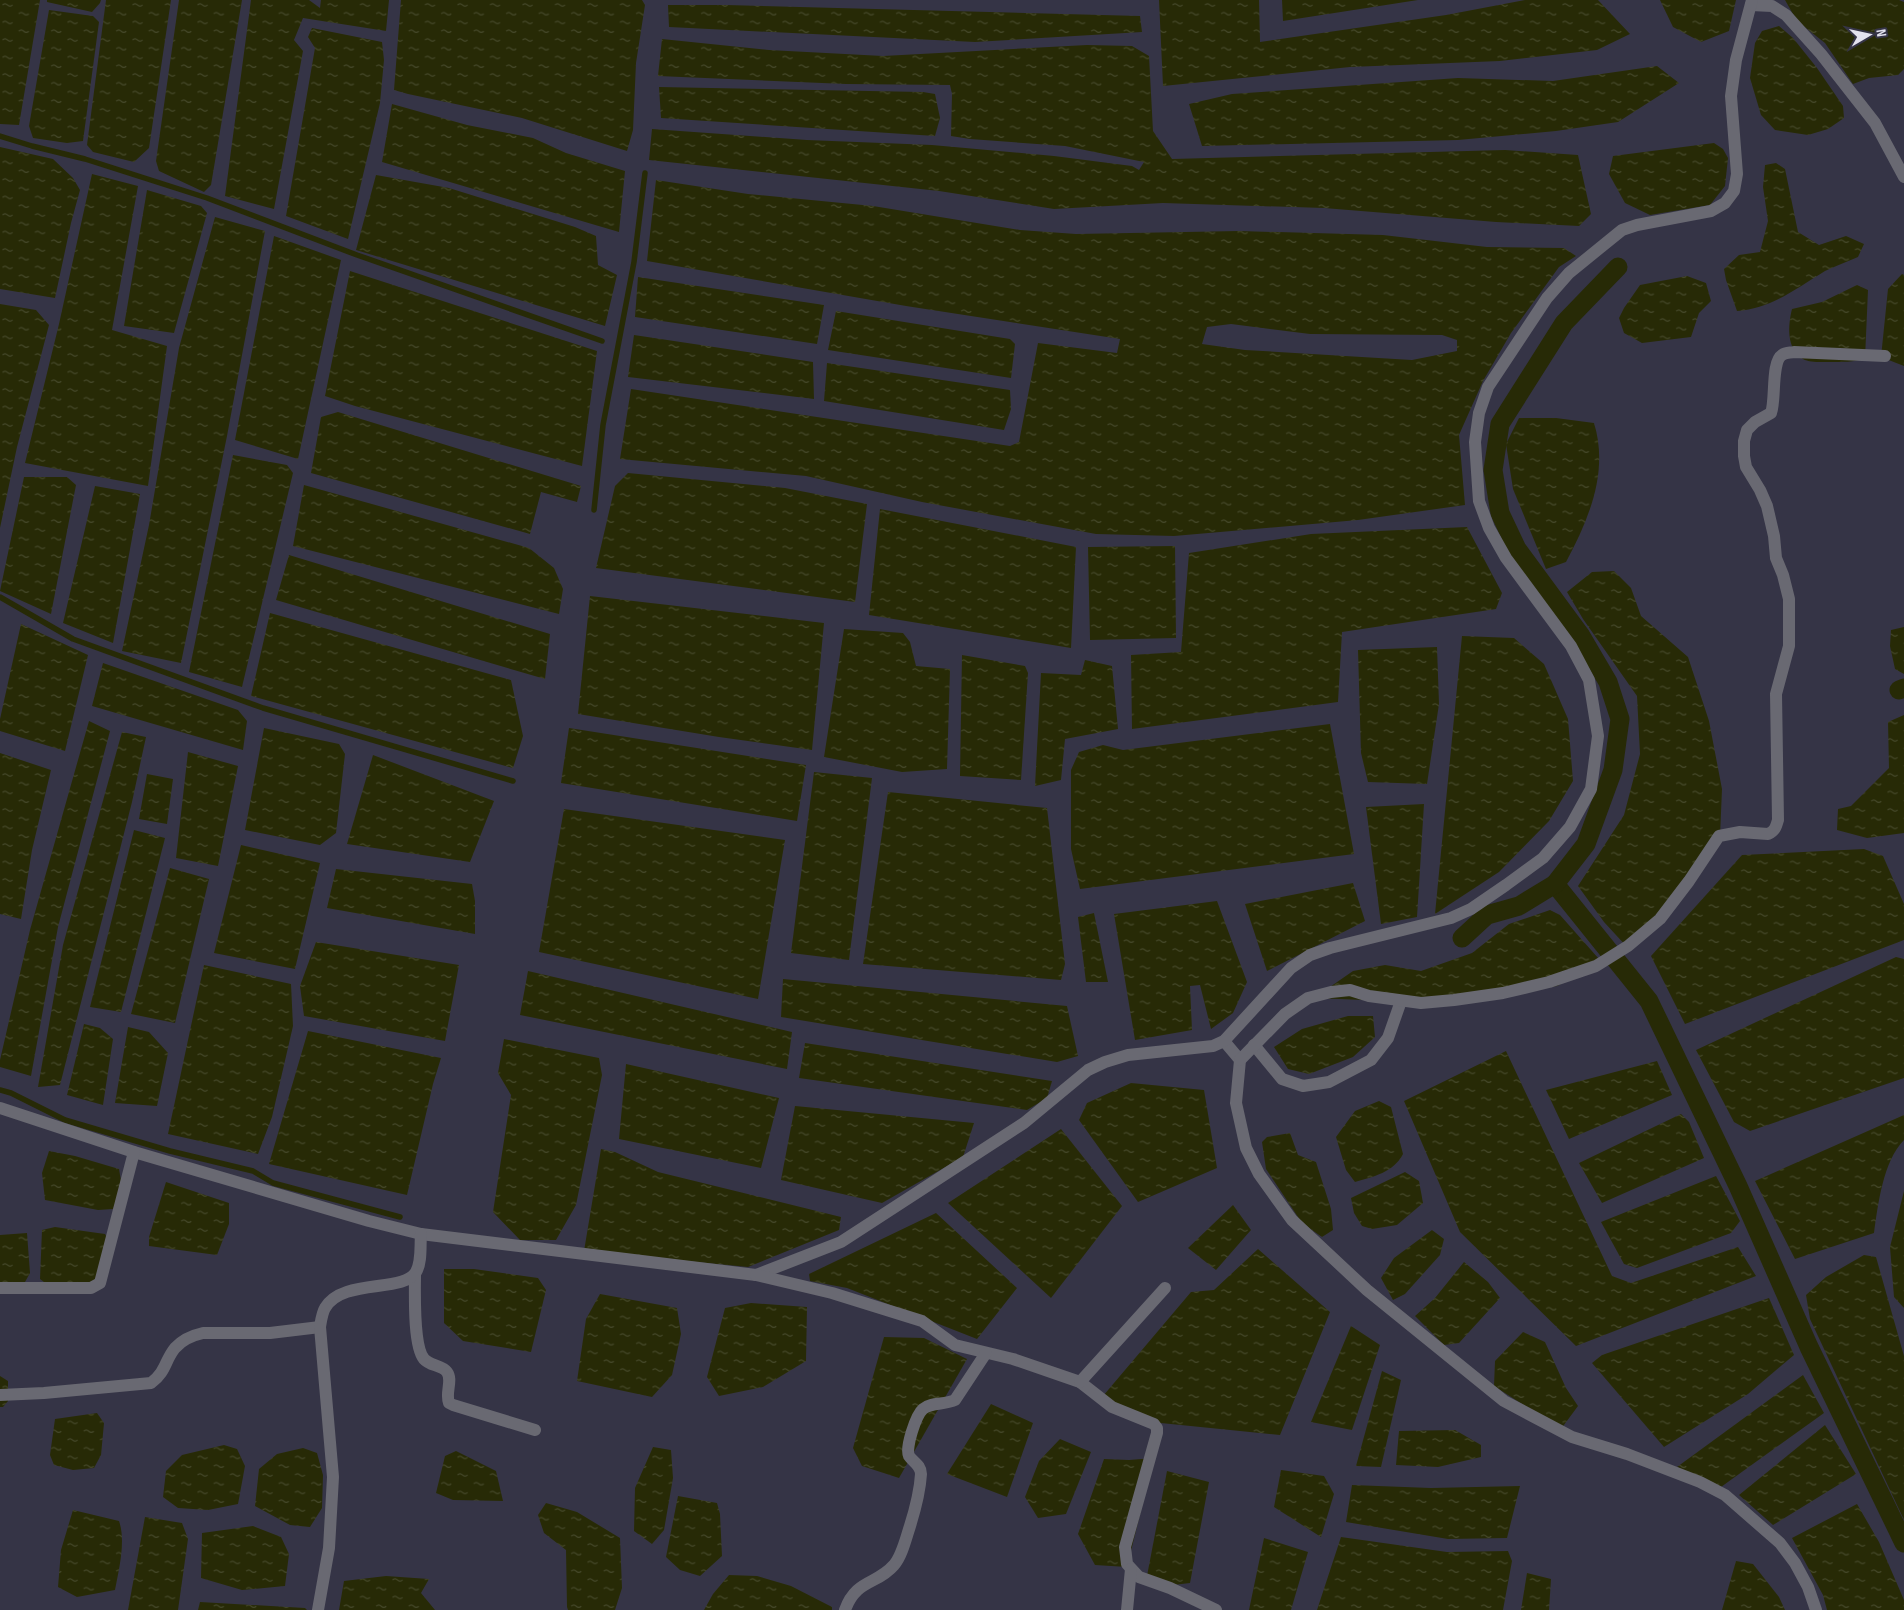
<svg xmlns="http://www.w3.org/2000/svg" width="1904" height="1610" viewBox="0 0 1904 1610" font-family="'Sofia Sans Condensed',sans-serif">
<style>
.water{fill:url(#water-ripples);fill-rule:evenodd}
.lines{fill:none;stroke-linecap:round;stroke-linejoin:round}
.stream{stroke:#272a06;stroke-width:5.5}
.canal{stroke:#272a06;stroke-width:19}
.minor{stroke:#696972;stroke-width:12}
</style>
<defs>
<pattern id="water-ripples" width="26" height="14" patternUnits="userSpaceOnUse" patternTransform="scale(1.25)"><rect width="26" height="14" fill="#272a06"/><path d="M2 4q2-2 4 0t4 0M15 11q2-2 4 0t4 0" fill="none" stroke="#46492b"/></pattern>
</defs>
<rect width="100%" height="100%" fill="#353446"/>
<g class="water">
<polygon points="0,0 40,0 19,125 0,124"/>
<polygon points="47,0 101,0 100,3 92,12 47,2"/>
<polygon points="106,0 171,0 149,148 134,162 93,152 87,145"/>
<polygon points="179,0 242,0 211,185 204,192 159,171 156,161"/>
<polygon points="251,0 309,0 320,8 321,0 389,0 386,31 303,18 294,40 303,51 274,209 225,196"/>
<polygon points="401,0 642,0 645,5 636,63 633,130 627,151 522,118 408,94 394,90"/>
<polygon points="1159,0 1259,0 1260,42 1446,15 1525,0 1598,0 1630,34 1597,50 1500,61 1350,67 1163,86"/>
<polygon points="1282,0 1418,0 1283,21"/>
<polygon points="1660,0 1736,0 1729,31 1701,42 1673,27"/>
<polygon points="1785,0 1899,0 1904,2 1904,69 1898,75 1869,78 1853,84 1825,43 1797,21"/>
<polygon points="668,5 726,5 1140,16 1142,32 975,42 669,27"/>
<polygon points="49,10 93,16 99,22 83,141 67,143 33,138 29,126"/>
<polygon points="1779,26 1793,38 1817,68 1843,106 1844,118 1828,129 1808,135 1775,130 1761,115 1750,78 1755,43 1762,31"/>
<polygon points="312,28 382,42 384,60 380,103 348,239 286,216 315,48 308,37"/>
<polygon points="662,39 769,50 883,56 1087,45 1132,46 1149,56 1153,131 1172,159 1505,150 1578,155 1591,214 1579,226 1496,222 1324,208 1163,203 1054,209 939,191 649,160 652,129 807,140 932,145 1054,156 1132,166 1139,170 1144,162 1065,146 970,139 951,136 952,94 950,85 846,84 658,76"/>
<polygon points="1657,66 1679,83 1618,122 1556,131 1458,140 1202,146 1189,104 1232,94 1458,78 1553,81"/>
<polygon points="659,87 923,92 935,94 940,118 935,136 661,118"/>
<polygon points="392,104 467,125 533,138 566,153 625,171 619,232 382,162"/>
<polygon points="1714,143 1723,149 1728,158 1725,186 1710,205 1650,215 1625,203 1609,174 1613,156"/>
<polygon points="0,147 53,159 73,178 80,190 71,223 55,298 0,289"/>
<path d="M 1776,163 L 1785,169 L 1798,232 L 1819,245 L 1846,236 L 1864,244 L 1858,257 C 1847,262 1835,266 1825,271 C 1797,288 1771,309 1737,311 L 1726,280 L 1724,269 L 1739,255 L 1760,252 L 1768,221 L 1763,187 L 1765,165 Z"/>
<polygon points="92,174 138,186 112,330 167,346 148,486 25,463 59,324"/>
<polygon points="376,175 449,188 575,227 596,236 598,265 617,275 605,326 356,250"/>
<path d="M 656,180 L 748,194 L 873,206 L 1020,230 L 1076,234 L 1239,231 L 1383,235 L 1487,247 L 1564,248 L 1576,256 L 1559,267 L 1511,333 L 1483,381 L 1459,435 L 1465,505 L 1358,520 L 1174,536 L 1096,534 L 922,502 L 806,476 L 620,459 L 631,389 L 1010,446 L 1019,442 L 1038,343 L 1117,353 L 1120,339 L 906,306 L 647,261 ZM 1231,324 L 1310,334 L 1442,335 L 1457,340 L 1457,351 L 1412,360 L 1245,350 L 1202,344 L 1207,327 Z"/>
<polygon points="147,190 201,206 207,213 174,333 124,326"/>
<polygon points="215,217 265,231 227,436 181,663 122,651 149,525 179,348"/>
<polygon points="274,236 341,260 298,459 235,440"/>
<polygon points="350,271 597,351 582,466 355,406 325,396"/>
<polygon points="1902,274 1904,275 1904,366 1881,357 1888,289"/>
<polygon points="1687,276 1706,283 1711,301 1699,313 1691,337 1642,343 1624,333 1619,318 1624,308 1640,285"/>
<polygon points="638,277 824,305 817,344 635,317"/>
<path d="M 1857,285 L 1868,290 L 1865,359 C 1853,362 1843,362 1830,362 C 1822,362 1810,363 1803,359 C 1786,349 1788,325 1792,309 L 1822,302 Z"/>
<polygon points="0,304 36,310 49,325 17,447 0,528"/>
<polygon points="836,311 1010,339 1015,344 1011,378 828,350"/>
<polygon points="634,335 813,362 814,399 628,377"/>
<polygon points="827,363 1010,390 1011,409 1004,430 824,401"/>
<polygon points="338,412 581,486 577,502 541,492 530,534 311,473 321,417"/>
<path d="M 1519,418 L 1556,418 L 1594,423 C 1609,472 1589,519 1566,562 L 1546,569 L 1513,489 L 1506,444 Z"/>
<polygon points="233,455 287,465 293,473 242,687 189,672"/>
<polygon points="628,473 785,488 867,504 855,602 596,568 615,486"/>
<polygon points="24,477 67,477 76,485 51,614 0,591"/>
<polygon points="304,485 529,548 554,568 563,589 559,614 293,546"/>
<polygon points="95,486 140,494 113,643 63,623"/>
<polygon points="880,509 1076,547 1071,648 869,615"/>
<polygon points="1467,527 1502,593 1496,609 1342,632 1338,702 1132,729 1131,655 1181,652 1189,553 1311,534"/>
<polygon points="1175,546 1176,638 1090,640 1088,547"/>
<polygon points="289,555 550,634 545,679 276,600"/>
<polygon points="1614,571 1631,588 1641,616 1688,657 1709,721 1722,789 1720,837 1694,878 1627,947 1604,922 1578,886 1624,815 1640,754 1637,696 1583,619 1567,592 1592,572"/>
<polygon points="590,596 824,623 812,750 719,737 578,714"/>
<polygon points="270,613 511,680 523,736 513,768 251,696"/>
<polygon points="21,624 88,655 65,751 0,731 0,719"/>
<polygon points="1904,627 1904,674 1895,669 1890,646 1891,630"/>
<polygon points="844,629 903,633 910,642 916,666 950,669 947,769 902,772 824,757"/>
<polygon points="1462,636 1514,638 1544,664 1568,719 1573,781 1549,821 1499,872 1435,914"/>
<polygon points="1437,647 1439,704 1427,784 1368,782 1361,753 1358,650"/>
<polygon points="962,655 1025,666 1028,673 1021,780 960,776"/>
<polygon points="1085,660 1112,666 1118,729 1065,739 1061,780 1035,786 1041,673 1081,675"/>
<polygon points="103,663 238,710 247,721 243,750 92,706"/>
<polygon points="1904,715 1904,833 1867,838 1837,830 1838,809 1851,806 1889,768 1888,722"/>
<polygon points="89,721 110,731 58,927 31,1076 0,1067 0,1060 30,930"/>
<polygon points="1330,724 1354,854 1080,889 1071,849 1071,770 1079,752 1103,745 1123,750"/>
<polygon points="264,728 339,744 345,754 336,833 320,845 245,830"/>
<polygon points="569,728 806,765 797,821 561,783"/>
<polygon points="122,732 146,737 132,802 60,1085 38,1087 63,945"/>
<polygon points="188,752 238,766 218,866 176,858"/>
<polygon points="0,753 51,770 32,850 21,919 0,914"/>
<polygon points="373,755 494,801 470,862 347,844"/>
<polygon points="814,772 872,778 849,960 791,953"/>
<polygon points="147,774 173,779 167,824 139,819"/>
<polygon points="888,792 1047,808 1065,964 1061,980 863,964"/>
<polygon points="1424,804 1417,917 1381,924 1366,807"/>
<polygon points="564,809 785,840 758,999 539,952"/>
<polygon points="134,830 165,838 121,1012 90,1007"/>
<polygon points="241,845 320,863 295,969 214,953"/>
<polygon points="1864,849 1883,856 1904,904 1904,940 1685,1024 1651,956 1742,855"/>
<polygon points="170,868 209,879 175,1023 131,1014"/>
<polygon points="336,869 472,884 475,901 475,934 327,908"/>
<polygon points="1353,883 1365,921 1267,971 1245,904"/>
<polygon points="1217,901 1247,982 1233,1013 1211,1029 1200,985 1190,986 1192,1030 1135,1040 1114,914"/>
<polygon points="1550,910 1560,915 1599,959 1593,968 1557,986 1463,1004 1314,998 1353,971 1385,965 1421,971 1472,953 1509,924"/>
<polygon points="1094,913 1108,982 1086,982 1078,917"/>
<polygon points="316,942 459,965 445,1041 304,1016 300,986"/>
<polygon points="1896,957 1904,959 1904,1078 1750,1131 1734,1122 1696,1050"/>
<polygon points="204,965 291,984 293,1026 272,1117 258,1154 168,1134"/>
<polygon points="528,971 792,1032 787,1069 520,1015"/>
<polygon points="783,979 1067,1006 1078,1056 1057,1062 781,1017"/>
<polygon points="1348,1016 1373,1016 1375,1037 1353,1057 1309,1074 1288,1069 1274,1047 1302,1029"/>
<polygon points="84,1024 100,1028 113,1039 103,1105 67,1095"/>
<polygon points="128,1027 149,1032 168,1053 157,1106 115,1103"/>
<polygon points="308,1031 441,1058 433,1084 407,1195 269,1164"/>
<polygon points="504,1039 599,1058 602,1075 576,1205 556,1240 520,1240 493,1212 511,1095 498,1073"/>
<polygon points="805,1043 1052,1081 1047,1098 1027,1110 799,1078"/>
<polygon points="1506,1051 1612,1276 1631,1283 1738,1247 1756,1276 1576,1346 1460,1232 1404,1101"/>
<polygon points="1657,1061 1672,1095 1569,1139 1546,1090"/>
<polygon points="626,1064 779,1098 761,1168 619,1139"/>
<polygon points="1131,1083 1204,1090 1217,1168 1138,1202 1079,1120 1087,1103"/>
<path d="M 1379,1101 L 1391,1107 L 1403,1154 C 1394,1172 1373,1177 1355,1182 L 1346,1170 L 1336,1137 L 1355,1111 Z"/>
<polygon points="795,1106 974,1123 963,1157 882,1203 781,1180"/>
<polygon points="1681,1114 1689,1122 1704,1158 1602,1203 1579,1163"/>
<path d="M 1904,1115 L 1904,1140 C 1883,1161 1878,1205 1874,1233 L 1795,1259 L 1755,1181 Z"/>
<polygon points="1061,1129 1122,1206 1051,1298 948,1203"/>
<polygon points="1290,1133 1298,1155 1316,1162 1331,1209 1333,1230 1322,1237 1302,1223 1266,1169 1262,1142 1267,1137"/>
<polygon points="601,1149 615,1152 658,1172 841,1217 839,1230 748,1267 584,1251"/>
<polygon points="49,1151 75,1156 119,1169 122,1187 113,1209 98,1210 45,1200 42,1173"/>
<polygon points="1405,1172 1419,1181 1423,1203 1397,1225 1372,1229 1362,1226 1354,1213 1351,1198"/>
<polygon points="1716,1176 1740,1221 1731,1233 1637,1268 1624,1264 1601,1222"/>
<polygon points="166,1182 229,1203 229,1224 217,1255 149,1246 149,1237"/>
<polygon points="1904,1191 1904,1308 1894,1297 1890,1247"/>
<polygon points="1233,1205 1251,1230 1216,1270 1188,1248"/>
<polygon points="936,1213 1017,1288 977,1339 847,1288 810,1281 809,1274"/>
<polygon points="55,1227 105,1234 109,1242 95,1292 52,1288 40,1279 42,1230"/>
<polygon points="1432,1230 1444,1239 1440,1255 1405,1294 1393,1300 1381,1278 1394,1258"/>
<polygon points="27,1233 30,1273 20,1291 0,1293 0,1235"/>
<polygon points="1258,1249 1330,1312 1280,1435 1141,1421 1103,1396 1191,1292 1214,1290"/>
<polygon points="1864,1255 1876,1257 1904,1356 1904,1520 1810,1319 1806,1295 1826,1277"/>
<polygon points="1464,1262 1488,1282 1500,1298 1459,1343 1444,1345 1415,1316 1435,1298"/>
<polygon points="444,1269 474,1269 538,1278 546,1290 531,1352 463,1341 444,1323"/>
<polygon points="600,1294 677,1308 681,1334 672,1375 652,1397 577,1381 586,1319"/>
<polygon points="1769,1298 1794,1355 1748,1394 1664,1447 1592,1363 1602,1355"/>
<polygon points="751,1303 807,1307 806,1361 763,1387 719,1396 707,1377 725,1308"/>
<polygon points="1351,1326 1380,1345 1352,1430 1311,1422"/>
<polygon points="1523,1332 1545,1342 1566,1388 1578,1406 1561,1429 1494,1386 1495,1361"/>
<polygon points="884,1337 924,1338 967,1359 899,1478 862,1466 853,1448"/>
<polygon points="1382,1371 1401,1380 1381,1467 1356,1466"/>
<polygon points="1803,1375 1824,1413 1721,1487 1677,1467"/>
<polygon points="0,1376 8,1381 8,1401 3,1407 0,1407"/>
<polygon points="991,1404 1033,1423 1007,1497 947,1474"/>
<polygon points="97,1413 104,1423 101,1455 94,1468 73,1470 54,1465 50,1455 55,1419"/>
<polygon points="1825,1425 1856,1474 1773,1525 1739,1495"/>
<polygon points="1455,1430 1481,1445 1481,1457 1438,1467 1396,1465 1399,1431"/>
<polygon points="1060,1439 1091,1452 1066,1514 1038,1518 1025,1497 1039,1461"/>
<polygon points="224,1445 237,1449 245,1466 238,1504 208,1510 178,1508 163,1497 166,1471 182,1455"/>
<polygon points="653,1447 671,1450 673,1478 664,1530 652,1544 634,1531 635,1488"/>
<polygon points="303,1448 317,1453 323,1475 322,1508 310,1527 290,1525 255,1506 259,1469 277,1454"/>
<polygon points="456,1451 496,1471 503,1501 453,1500 436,1493 445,1456"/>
<polygon points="1154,1458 1127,1567 1095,1565 1078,1534 1104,1459 1129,1460"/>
<polygon points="1281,1470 1324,1476 1334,1494 1321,1537 1274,1507"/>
<polygon points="1167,1471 1209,1482 1190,1583 1173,1585 1147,1576"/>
<polygon points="1352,1485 1431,1488 1520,1486 1507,1538 1448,1539 1346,1522"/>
<polygon points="678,1496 717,1503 720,1514 722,1556 700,1576 680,1570 666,1557"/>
<polygon points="546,1503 577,1512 620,1538 622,1588 615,1610 568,1610 567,1607 566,1550 544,1533 538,1515"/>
<polygon points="1857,1504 1879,1542 1904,1600 1904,1610 1827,1610 1823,1595 1792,1538"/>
<path d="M 73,1510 L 119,1521 C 126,1541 119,1569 115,1590 L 77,1597 L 58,1587 L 61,1550 Z"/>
<polygon points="145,1517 182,1523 188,1539 178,1610 128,1610"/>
<polygon points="253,1526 281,1537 289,1554 285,1586 242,1590 201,1578 202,1533"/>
<polygon points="1341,1537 1447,1552 1508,1551 1512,1561 1503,1610 1317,1610"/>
<polygon points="1264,1538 1308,1552 1291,1610 1249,1610"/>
<polygon points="1736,1561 1753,1564 1779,1597 1785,1610 1722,1610"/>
<polygon points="1527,1573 1551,1579 1549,1610 1521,1610"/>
<polygon points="729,1575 757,1576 791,1586 832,1607 832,1610 704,1610 713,1594"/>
<polygon points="386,1576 429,1579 421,1593 435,1610 339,1610 344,1581"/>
<polygon points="200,1602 305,1608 307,1610 198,1610"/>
</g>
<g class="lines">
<g class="stream">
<polyline points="0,136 32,146 85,159 207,198 357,255 602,341"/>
<polyline points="594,510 603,425 634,262 645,173"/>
<polyline points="0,597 73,639 263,708 513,781"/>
<polyline points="0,1090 11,1093 65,1120 170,1151 253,1171 273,1183 400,1217"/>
</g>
<g class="canal">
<polyline points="1899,690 1904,688"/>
<polyline points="1555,884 1649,1001 1738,1186 1809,1347 1904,1543"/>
<polyline points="1462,938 1487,915 1519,906 1555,884 1586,844 1613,770 1620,719 1608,682 1581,636 1517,549 1500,513 1493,470 1500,424 1564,323 1618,267"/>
</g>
<g class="minor">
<polyline points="1751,5 1772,6 1786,15 1821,54 1875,123 1904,177"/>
<polyline points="1224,1041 1240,1060 1236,1103 1246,1148 1259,1174 1292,1220 1367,1290 1504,1401 1572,1437 1627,1454 1700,1482 1725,1495 1780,1543 1795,1563 1808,1587 1816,1610"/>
<polyline points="1254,1045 1282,1079 1303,1086 1329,1082 1371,1060 1388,1038 1401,1001"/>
<path d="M 1240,1060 L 1285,1014 L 1308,998 L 1331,992 L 1350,990 L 1369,996 L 1421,1003 L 1454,1000 L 1503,993 L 1549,982 L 1596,966 L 1628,946 L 1660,919 L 1689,881 L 1719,836 L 1740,832 L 1768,834 C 1775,831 1776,827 1778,820 L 1776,694 L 1789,646 L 1789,599 L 1783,575 L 1776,558 L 1774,536 L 1767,506 L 1760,490 L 1746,467 L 1744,456 L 1744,441 L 1747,430 L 1755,422 L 1771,413 C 1776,400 1771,362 1782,355 C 1786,352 1790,353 1794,352 L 1885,356"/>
<polyline points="0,1108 134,1152 369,1221 421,1234 756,1275 841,1242 1024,1123 1088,1070 1105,1062 1128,1055 1213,1046 1224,1041 1291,968 1310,955 1330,948 1451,918 1471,909 1506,885 1543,858 1570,827 1591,789 1598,736 1589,680 1571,646 1506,558 1489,528 1479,501 1475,442 1479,413 1488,387 1547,298 1569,273 1622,230 1637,225 1711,211 1725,203 1734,191 1737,174 1731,96 1736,60 1752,0"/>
<path d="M 415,1275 C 415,1292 413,1346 424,1359 C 430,1366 442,1365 447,1372 C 453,1380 445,1393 449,1403 L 453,1405 L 535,1430"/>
<polyline points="756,1275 832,1293 922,1321 955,1345 1013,1359 1080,1382 1112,1407 1154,1424 1157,1428 1157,1433 1125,1547 1127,1564 1139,1577 1170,1588 1216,1610"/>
<polyline points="0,1288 91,1288 100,1283 134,1152"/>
<polyline points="1080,1382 1165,1288"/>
<path d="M 0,1395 L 44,1393 L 151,1383 C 166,1372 165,1360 175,1348 C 182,1340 194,1335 203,1333 L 270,1333 L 320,1327"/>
<path d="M 318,1610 L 329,1548 L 333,1477 L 320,1327 C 321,1321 322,1313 325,1308 C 342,1278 404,1293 416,1272 C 422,1262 420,1246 421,1234"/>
<path d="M 845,1610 C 856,1579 877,1585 894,1565 C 902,1556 906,1538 910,1526 C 915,1510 920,1491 921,1474 C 921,1465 913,1462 909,1456 C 905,1448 916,1415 923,1409 C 931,1402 945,1405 955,1400 L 986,1353"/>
<polyline points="1127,1610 1131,1569"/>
</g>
</g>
<g transform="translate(1869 35) rotate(81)" stroke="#353446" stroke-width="4" paint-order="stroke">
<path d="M0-4L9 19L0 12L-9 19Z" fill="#e3e2ee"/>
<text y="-8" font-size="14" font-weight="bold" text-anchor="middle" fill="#e3e2ee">N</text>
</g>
</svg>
